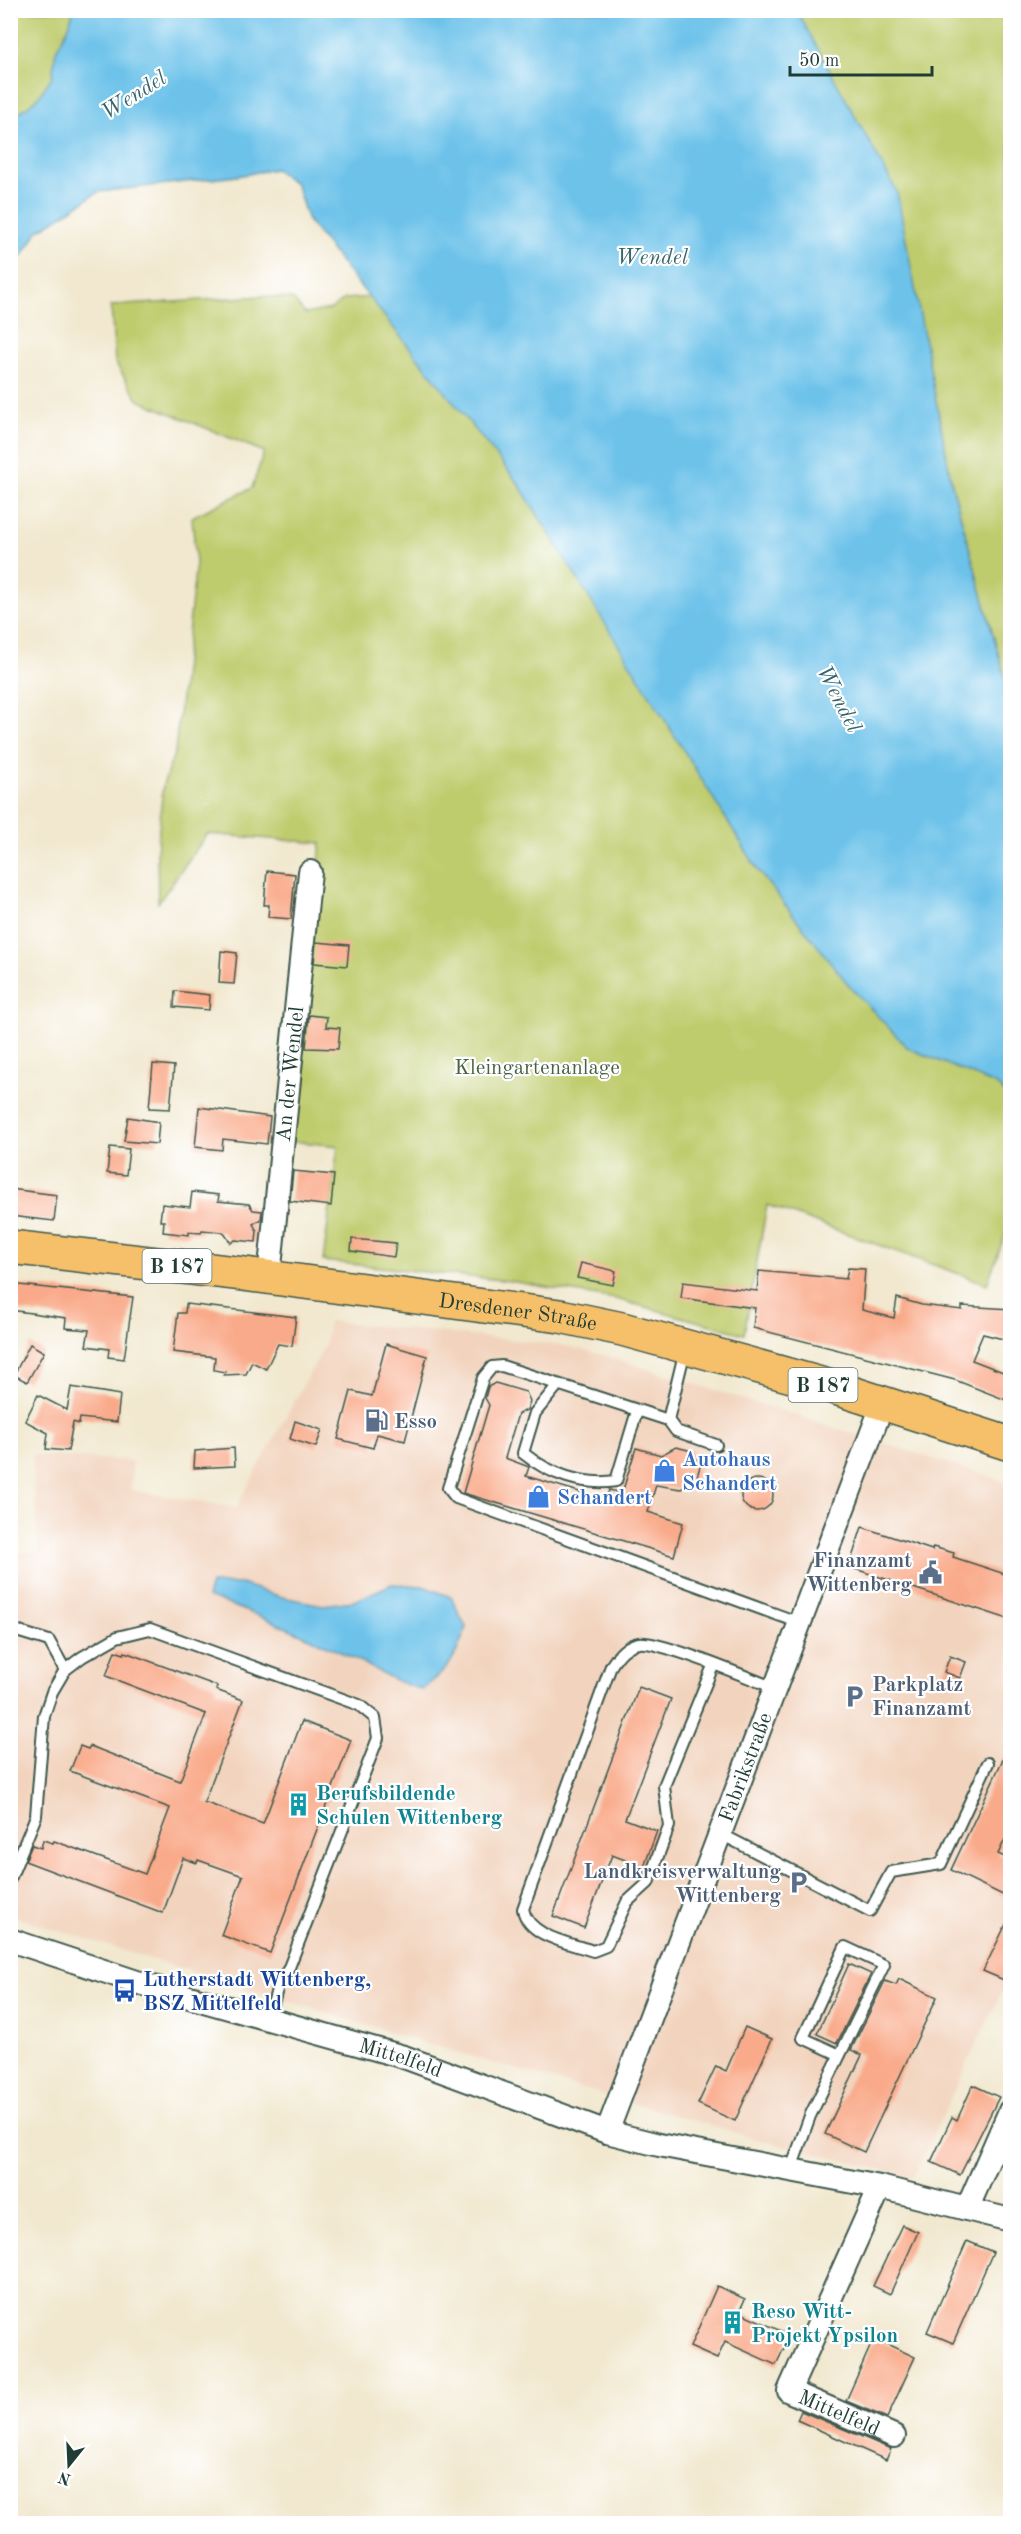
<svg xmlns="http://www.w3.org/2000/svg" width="1021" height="2534" viewBox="0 0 1021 2534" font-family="'Old Standard TT',serif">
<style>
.built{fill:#f2d4be}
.green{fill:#bfcc6d;stroke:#6f8450;stroke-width:1.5}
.water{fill:#6dc2ea;stroke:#46808f;stroke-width:1.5}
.building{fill:#f9aa8a}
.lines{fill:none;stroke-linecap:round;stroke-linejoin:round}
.lane-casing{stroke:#3e574b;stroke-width:14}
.street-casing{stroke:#3e574b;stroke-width:26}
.primary-casing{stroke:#3e574b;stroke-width:36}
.lane{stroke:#fff;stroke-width:10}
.street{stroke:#fff;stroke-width:22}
.primary{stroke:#f6c06b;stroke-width:33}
.labels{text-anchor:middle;stroke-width:4.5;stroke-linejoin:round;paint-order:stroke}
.shield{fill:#fff;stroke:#627771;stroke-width:1.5}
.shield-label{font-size:20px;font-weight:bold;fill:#1f3d34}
.park-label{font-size:21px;fill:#476142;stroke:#fff}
.street-label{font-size:21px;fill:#1f3d34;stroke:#fff}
.service-label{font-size:21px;font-weight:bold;fill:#4e5e75;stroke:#fff;text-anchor:start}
.shop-label{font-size:21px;font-weight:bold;fill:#366cbe;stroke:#fff;text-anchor:start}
.culture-label{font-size:21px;font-weight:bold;fill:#0d838f;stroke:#fff;text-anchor:start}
.transit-label{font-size:21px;font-weight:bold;fill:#164399;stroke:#fff;text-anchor:start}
.water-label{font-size:22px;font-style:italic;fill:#36656b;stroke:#fff}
</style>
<rect width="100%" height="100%" fill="#fff"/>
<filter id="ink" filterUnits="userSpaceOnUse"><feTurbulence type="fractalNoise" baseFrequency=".0167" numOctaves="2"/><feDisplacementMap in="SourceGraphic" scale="12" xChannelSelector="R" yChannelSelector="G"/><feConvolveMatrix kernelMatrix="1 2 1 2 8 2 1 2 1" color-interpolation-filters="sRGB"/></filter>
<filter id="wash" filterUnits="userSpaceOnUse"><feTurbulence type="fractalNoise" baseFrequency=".008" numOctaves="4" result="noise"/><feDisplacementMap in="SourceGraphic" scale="24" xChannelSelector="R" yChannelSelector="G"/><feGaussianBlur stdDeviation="1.35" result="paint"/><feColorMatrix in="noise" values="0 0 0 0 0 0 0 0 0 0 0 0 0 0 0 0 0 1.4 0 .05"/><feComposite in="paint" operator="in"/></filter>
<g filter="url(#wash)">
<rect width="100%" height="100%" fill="#f1e8cf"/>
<polygon class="built" points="329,1321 562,1345 600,1354 1010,1483 1010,1974 913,2177 782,2146 428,2044 11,1916 10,1553 39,1552 32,1455 132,1461 131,1490 236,1508 325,1345"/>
<g class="green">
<polygon points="11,11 73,11 69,26 56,51 52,77 37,99 11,119"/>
<polygon points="797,11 1010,11 1010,696 952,485"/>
<polygon points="263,296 293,299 305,314 331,309 345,299 371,297 518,483 908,1048 997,1085 1010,1098 1010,1234 1006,1232 987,1284 767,1205 744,1334 616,1299 510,1281 323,1261 338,1146 291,1141 321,843 207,834 158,903 157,852 163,785 175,751 196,563 192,517 252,488 264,452 138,400 115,362 111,306"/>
</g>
<g class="water">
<polygon points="73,11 797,11 897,192 952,485 1010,696 1010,1098 997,1085 908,1048 851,988 759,872 518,483 308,221 296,184 275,169 237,176 98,192 38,231 23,255 11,262 11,119 37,99 52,77 56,51 69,26"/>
<path d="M 211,1584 L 241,1584 L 282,1597 L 323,1605 L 354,1601 L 392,1584 L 423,1586 L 451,1597 L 466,1627 C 456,1658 449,1670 422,1689 C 396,1684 375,1668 351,1657 C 304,1635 256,1613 207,1597 Z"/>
</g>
<g id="blocks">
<g class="building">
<polygon points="267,871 295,874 291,919 268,917 269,905 264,905"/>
<polygon points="316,942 349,945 347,966 314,963"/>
<polygon points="221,951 237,953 234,984 219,983"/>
<polygon points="175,991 210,995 209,1010 174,1007"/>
<polygon points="309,1015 327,1017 326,1027 340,1028 338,1049 306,1048"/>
<polygon points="153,1064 174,1066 170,1109 149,1108"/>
<polygon points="199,1107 270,1117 267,1144 223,1139 222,1150 195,1147"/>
<polygon points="128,1117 159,1122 157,1144 124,1141"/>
<polygon points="110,1147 129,1149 126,1175 107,1173"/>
<polygon points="293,1171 334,1175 331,1206 290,1201"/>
<polygon points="10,1189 57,1195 54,1221 10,1216"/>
<polygon points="192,1192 219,1195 218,1201 249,1204 253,1210 262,1211 261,1219 253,1224 257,1231 256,1242 235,1240 231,1243 223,1232 202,1230 201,1233 189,1232 189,1235 163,1232 164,1221 160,1221 162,1204 190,1207"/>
<polygon points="352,1239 396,1243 394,1257 351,1251"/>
<polygon points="581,1263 616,1271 613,1285 577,1278"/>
<polygon points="848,1268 865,1269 862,1310 894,1318 897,1298 922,1305 962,1310 962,1306 1011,1309 1011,1341 983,1334 972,1360 1011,1375 1011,1402 955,1380 753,1328 755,1308 681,1298 683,1282 757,1291 759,1271 846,1279"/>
<polygon points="10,1284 133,1297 124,1359 108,1357 109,1349 86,1346 89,1330 65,1328 66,1318 10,1310"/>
<polygon points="186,1304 296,1317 292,1346 278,1344 266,1369 252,1362 246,1374 224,1375 225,1372 214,1370 215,1357 173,1352 178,1313 185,1313"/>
<polygon points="30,1344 44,1352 27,1382 14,1375"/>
<polygon points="386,1344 427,1356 405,1441 377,1434 373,1448 338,1439 351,1391 372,1396"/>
<polygon points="495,1383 526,1392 530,1401 527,1410 518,1414 505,1458 529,1467 526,1476 606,1500 609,1490 622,1493 636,1448 661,1455 676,1447 692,1451 700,1466 696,1481 681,1489 656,1485 648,1512 683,1523 674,1556 463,1493 489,1405 485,1398 488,1387"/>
<polygon points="71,1387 120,1395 117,1422 80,1418 79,1424 73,1422 68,1451 46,1449 48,1433 25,1421 38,1395 67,1410"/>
<polygon points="295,1421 322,1430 316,1447 290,1439"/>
<polygon points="234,1448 235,1466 194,1468 195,1451"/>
<circle cx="757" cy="1495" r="16"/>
<polygon points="862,1527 932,1550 933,1547 954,1553 953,1557 1011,1576 1011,1620 849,1567"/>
<polygon points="115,1651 124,1654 125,1652 217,1686 216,1690 243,1700 204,1802 263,1824 302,1721 351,1740 270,1953 221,1935 243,1876 198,1860 197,1863 183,1858 163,1913 25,1861 32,1845 41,1848 43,1840 53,1843 54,1841 145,1874 170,1808 70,1771 80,1746 88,1749 90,1746 180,1781 206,1714 106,1676"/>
<polygon points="950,1656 966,1662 960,1678 944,1672"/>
<polygon points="639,1687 671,1699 625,1819 657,1831 644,1867 612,1855 584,1928 553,1916"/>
<polygon points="1011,1742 1011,1827 998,1854 1011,1860 1011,1899 951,1870"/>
<polygon points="1011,1914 1011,1983 983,1971"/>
<polygon points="849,1964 871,1974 837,2043 817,2034"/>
<polygon points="899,1979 937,1997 864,2152 825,2134 862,2055 851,2050 885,1981 896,1985"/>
<polygon points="745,2027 772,2039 735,2121 698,2104 716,2066 726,2071"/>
<polygon points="973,2085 999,2097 960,2175 931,2162 952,2117 957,2120"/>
<polygon points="902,2225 918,2232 890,2294 873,2286"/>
<polygon points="967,2241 993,2252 953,2343 927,2332"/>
<polygon points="717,2286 745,2299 739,2312 790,2335 776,2365 725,2342 717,2359 690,2347"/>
<polygon points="874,2338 915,2357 887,2418 846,2401"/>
<polygon points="801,2411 891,2449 886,2460 797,2420"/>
</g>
</g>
</g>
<g filter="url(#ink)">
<use href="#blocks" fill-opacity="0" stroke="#3e574b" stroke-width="1.5"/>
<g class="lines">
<defs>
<g id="lane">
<path d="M 557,1386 L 535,1413 L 523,1453 C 549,1474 582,1486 616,1481 L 637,1411"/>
<polyline points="668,1420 685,1350"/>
<polyline points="716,1445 676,1431 668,1420 502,1366 492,1367 483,1378 448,1488 456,1498 800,1623"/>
<polyline points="10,1629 49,1641 65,1670"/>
<path d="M 713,1666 L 664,1786 L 669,1826 L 648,1883 L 627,1902 L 606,1946 L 593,1951 C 570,1943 528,1937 523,1909 L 611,1666 C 618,1655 626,1645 639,1643 C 659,1640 751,1679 775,1688"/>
<polyline points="721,1834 870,1911 891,1872 941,1864 988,1763"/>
<polyline points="10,1879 36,1816 44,1716 52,1692 65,1670 82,1657 117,1637 150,1629 359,1705 375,1718 378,1738 288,1970 279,1982 269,2019"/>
<polyline points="791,2169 810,2116 884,1965 845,1947 803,2038 840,2055"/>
</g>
<g id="street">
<path id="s1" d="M 269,1277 L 310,872"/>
<path id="s2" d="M 10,1940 L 143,1984 L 404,2057 L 607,2132 L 659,2145 L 880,2187 L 1010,2220"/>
<path id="s3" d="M 607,2132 L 883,1403"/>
<path id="s4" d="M 880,2187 L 789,2391 L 894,2436"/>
<polyline points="967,2209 1010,2111"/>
</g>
<g id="primary">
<path id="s5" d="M 10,1247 L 244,1274 L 560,1316 L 622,1329 L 839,1389 L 1010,1444"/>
</g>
</defs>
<use href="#lane" class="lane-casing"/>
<use href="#street" class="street-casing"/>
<use href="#primary" class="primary-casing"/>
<use href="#lane" class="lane"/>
<use href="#street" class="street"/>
<use href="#primary" class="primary"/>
</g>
</g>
<defs>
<symbol id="fuel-bare" viewBox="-9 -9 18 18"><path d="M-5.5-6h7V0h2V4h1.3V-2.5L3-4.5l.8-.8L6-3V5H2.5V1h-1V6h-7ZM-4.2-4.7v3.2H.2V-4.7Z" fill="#5c6f8a" stroke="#fff" stroke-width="2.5" paint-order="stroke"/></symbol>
<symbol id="shop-bare" viewBox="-9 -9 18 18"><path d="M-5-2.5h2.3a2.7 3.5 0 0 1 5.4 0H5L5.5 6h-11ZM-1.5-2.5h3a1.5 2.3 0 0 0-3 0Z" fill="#3f7fe0" stroke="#fff" stroke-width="2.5" paint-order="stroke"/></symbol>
<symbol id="civic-bare" viewBox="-9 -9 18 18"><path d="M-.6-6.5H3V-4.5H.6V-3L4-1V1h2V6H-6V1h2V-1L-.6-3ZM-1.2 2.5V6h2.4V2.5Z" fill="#5c6f8a" stroke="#fff" stroke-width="2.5" paint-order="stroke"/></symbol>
<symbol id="parking-bare" viewBox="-9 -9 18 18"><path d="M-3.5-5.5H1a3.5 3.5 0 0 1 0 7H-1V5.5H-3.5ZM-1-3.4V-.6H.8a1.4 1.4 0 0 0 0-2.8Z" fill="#5c6f8a" stroke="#fff" stroke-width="2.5" paint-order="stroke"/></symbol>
<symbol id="building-bare" viewBox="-9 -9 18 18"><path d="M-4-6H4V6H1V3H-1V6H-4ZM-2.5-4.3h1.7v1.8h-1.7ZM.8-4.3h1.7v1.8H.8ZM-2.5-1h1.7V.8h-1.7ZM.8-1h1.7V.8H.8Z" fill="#0f9aa8" stroke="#fff" stroke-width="2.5" paint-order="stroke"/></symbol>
<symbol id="bus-bare" viewBox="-9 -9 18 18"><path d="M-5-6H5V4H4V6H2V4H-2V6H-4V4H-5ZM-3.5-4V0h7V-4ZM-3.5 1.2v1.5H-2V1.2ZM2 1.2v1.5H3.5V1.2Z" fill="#1a4fb4" stroke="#fff" stroke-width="2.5" paint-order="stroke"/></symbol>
</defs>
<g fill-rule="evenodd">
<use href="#fuel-bare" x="360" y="1404" width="33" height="33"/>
<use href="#shop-bare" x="648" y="1454" width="33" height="33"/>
<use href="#shop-bare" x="522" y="1480" width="33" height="33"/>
<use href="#civic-bare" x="914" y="1556" width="33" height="33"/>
<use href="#parking-bare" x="838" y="1680" width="33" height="33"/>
<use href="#building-bare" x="282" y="1788" width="33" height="33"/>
<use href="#parking-bare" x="782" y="1866" width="33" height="33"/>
<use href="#bus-bare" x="108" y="1974" width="33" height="33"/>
<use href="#building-bare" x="716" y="2306" width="33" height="33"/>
</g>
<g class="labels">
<g class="shield">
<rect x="142.5" y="1249" width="69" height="34" rx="4.5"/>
<rect x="788.5" y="1368" width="69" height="34" rx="4.5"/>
</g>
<g class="shield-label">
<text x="177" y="1273">B 187</text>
<text x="823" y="1392">B 187</text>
</g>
<g class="park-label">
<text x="537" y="1074">Kleingartenanlage</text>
</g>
<g class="street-label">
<text dy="7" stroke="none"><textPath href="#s1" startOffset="204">An der Wendel</textPath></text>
<text dy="7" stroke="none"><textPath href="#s5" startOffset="512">Dresdener Straße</textPath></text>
<text dy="7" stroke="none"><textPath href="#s3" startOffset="390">Fabrikstraße</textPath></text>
<text dy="7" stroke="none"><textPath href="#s2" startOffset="408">Mittelfeld</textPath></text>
<text dy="7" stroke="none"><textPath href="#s4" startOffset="278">Mittelfeld</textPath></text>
</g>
<g class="service-label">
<text x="394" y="1428">Esso</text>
<text x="912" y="1567" text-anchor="end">Finanzamt<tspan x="912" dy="24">Wittenberg</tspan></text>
<text x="872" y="1691">Parkplatz<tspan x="872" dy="24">Finanzamt</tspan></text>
<text x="781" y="1878" text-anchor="end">Landkreisverwaltung<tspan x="781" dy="24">Wittenberg</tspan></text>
</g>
<g class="shop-label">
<text x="682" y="1466">Autohaus<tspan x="682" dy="24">Schandert</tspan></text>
<text x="557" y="1504">Schandert</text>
</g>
<g class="culture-label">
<text x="316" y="1800">Berufsbildende<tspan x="316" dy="24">Schulen Wittenberg</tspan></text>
<text x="751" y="2318">Reso Witt-<tspan x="751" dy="24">Projekt Ypsilon</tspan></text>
</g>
<g class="transit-label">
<text x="143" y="1986">Lutherstadt Wittenberg,<tspan x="143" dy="24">BSZ Mittelfeld</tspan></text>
</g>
<g class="water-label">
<text transform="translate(133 94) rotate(-32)" y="8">Wendel</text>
<text x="652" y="264">Wendel</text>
<text transform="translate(840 698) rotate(63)" y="8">Wendel</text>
</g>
</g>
<rect width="1021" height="2534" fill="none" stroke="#fff" stroke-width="36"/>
<g transform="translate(69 2465) rotate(198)" stroke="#ffffff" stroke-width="4.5" paint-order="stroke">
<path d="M0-4.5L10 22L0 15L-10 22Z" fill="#1f3d34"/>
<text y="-9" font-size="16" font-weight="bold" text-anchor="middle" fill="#1f3d34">N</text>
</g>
<path d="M790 66v9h142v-9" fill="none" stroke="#1f3d34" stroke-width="3"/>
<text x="799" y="66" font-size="18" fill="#1f3d34" stroke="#ffffff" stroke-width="4.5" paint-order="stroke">50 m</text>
</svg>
